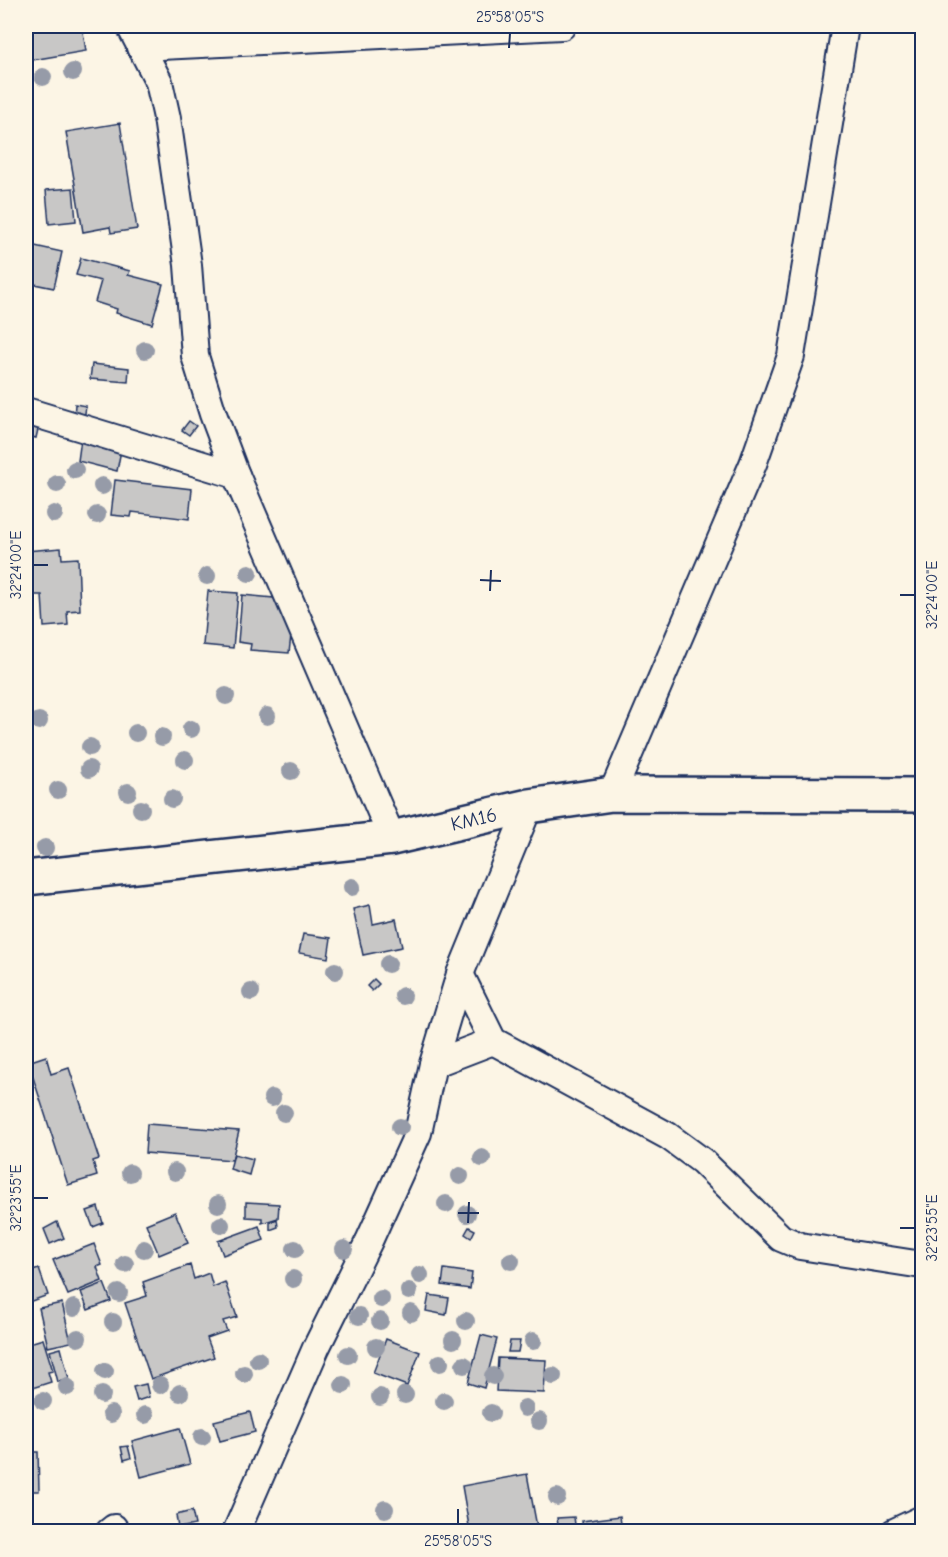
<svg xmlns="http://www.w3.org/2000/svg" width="948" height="1557" viewBox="0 0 948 1557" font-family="'Comic Neue',sans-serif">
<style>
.building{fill:#c8c7c6;stroke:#1b2f5e;stroke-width:1.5}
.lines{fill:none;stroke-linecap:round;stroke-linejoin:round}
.street-casing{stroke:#1b2f5e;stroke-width:30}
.secondary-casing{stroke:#1b2f5e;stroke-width:38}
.street{stroke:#fcf5e5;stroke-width:26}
.secondary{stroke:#fcf5e5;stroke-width:33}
.tree{fill:#969ba8}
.ticks{fill:none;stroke:#1b2f5e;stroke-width:2}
.labels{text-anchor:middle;stroke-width:6;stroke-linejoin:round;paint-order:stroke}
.street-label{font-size:20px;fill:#1b2f5e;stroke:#fcf5e5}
.neatline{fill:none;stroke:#1b2f5e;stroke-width:2}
.ticks-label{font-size:15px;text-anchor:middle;fill:#1b2f5e}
</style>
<rect width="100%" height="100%" fill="#fcf5e5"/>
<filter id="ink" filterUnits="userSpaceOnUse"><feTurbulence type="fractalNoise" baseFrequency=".0167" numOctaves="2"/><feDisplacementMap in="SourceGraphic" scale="12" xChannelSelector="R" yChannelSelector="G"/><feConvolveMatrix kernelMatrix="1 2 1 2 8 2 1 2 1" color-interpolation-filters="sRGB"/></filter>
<g filter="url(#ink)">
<g class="building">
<polygon points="26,26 82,26 86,51 26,61"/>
<polygon points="120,123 137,229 111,233 110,227 83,232 66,132"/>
<polygon points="73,188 76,221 49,224 46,190"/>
<polygon points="26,244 62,252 54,288 34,284 32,293 26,292"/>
<polygon points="81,258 130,271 128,275 163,284 152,324 116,313 117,309 95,302 101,281 76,275"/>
<polygon points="92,364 129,368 128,382 90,379"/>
<polygon points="75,404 86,406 84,420 74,418"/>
<polygon points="189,421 196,426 189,435 182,430"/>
<polygon points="26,422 39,425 36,438 27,436 26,443"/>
<polygon points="81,439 121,450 117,471 78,461"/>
<polygon points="115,480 192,489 189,519 132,512 131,517 111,515"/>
<polygon points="61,548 62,559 78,558 80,610 67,611 68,625 44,627 42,595 28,595 26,551"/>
<polygon points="208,591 238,593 233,648 203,645"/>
<polygon points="242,595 295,600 289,653 250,650 251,644 238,642"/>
<polygon points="370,905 373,924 396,919 402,947 363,955 353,909"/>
<polygon points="303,934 331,938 328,958 299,953"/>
<polygon points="374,979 379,984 372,991 367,986"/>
<polygon points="46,1056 51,1074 69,1068 99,1159 93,1161 97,1176 68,1185 28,1062"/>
<polygon points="147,1124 239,1131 232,1160 145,1153"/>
<polygon points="234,1154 253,1159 249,1175 230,1169"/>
<polygon points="246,1202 279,1204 278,1218 262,1223 262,1218 246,1217"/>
<polygon points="98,1207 103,1223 93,1227 87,1211"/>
<polygon points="175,1212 188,1243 159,1255 146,1224"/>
<polygon points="277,1219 278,1227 270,1230 270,1222"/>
<polygon points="57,1222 64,1238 50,1244 44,1229"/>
<polygon points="259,1226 264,1240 223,1255 218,1241"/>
<polygon points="469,1227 475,1230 471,1238 465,1234"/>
<polygon points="94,1244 102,1265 97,1267 102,1281 68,1295 53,1260"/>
<polygon points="190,1265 194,1279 209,1273 213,1287 225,1282 237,1317 223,1321 227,1331 207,1338 214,1357 151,1379 125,1303 147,1296 143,1282"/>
<polygon points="39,1269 48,1295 26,1303 26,1273"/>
<polygon points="444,1269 472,1273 470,1289 442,1285"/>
<polygon points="104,1283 111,1301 88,1310 81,1292"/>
<polygon points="429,1295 449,1298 446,1315 426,1311"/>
<polygon points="62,1303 71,1342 48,1347 39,1308"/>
<polygon points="481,1335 497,1339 484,1388 468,1383"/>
<polygon points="43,1339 53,1371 48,1372 51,1382 26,1390 26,1344"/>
<polygon points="386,1339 420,1352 407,1386 373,1373"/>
<polygon points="510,1341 520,1341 518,1352 508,1352"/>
<polygon points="61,1348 69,1379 58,1382 50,1351"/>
<polygon points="498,1358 546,1360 544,1393 496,1391"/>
<polygon points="146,1384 149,1397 137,1401 133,1387"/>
<polygon points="250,1412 255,1432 220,1441 214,1421"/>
<polygon points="180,1428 190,1464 141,1477 132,1441"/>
<polygon points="128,1446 131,1458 124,1460 121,1447"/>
<polygon points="26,1452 38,1452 39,1491 26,1491"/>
<polygon points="527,1474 538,1532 470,1532 462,1486"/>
<polygon points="192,1511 195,1525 178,1528 176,1515"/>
<polygon points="620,1516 622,1532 583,1532 582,1521"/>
<polygon points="574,1517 576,1532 559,1532 557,1518"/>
</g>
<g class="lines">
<defs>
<g id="street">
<polyline points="130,26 159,82 167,118 188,265 195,356 213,414 236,475 392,838"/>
<polyline points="140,47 562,26"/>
<polyline points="26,411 236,475"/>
<polyline points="612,794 753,464 791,356 845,26"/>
<polyline points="460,974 493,1041 668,1136 702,1161 781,1238 800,1246 922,1265"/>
<polyline points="433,1064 493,1041"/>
<polyline points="109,1532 114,1528"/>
<polyline points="236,1532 316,1348 369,1241 418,1133 433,1064 460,974 529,806"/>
<polyline points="894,1532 922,1519"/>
</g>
<g id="secondary">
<path id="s1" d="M 26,878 L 392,838 L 529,806 L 612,794 L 922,795"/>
</g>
</defs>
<use href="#street" class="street-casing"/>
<use href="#secondary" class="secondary-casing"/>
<use href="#street" class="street"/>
<use href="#secondary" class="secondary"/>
</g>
<g class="tree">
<circle cx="73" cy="72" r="9"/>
<circle cx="43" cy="77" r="9"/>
<circle cx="145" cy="350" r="9"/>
<circle cx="75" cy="470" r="9"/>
<circle cx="57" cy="484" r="9"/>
<circle cx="102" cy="486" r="9"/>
<circle cx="54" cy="514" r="9"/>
<circle cx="97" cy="515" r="9"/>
<circle cx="249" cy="573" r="9"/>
<circle cx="207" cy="576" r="9"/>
<circle cx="226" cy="696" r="9"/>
<circle cx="267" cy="716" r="9"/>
<circle cx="39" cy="721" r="9"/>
<circle cx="191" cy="729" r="9"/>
<circle cx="136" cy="733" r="9"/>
<circle cx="162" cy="737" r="9"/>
<circle cx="90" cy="747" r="9"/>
<circle cx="185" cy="760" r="9"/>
<circle cx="89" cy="769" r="9"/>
<circle cx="291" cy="771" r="9"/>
<circle cx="58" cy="790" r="9"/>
<circle cx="128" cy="792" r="9"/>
<circle cx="172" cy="799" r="9"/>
<circle cx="141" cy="809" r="9"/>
<circle cx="45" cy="848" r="9"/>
<circle cx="352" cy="887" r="9"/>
<circle cx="388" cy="964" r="9"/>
<circle cx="335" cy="971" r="9"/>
<circle cx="251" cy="992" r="9"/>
<circle cx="403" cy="996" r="9"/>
<circle cx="272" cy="1098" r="9"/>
<circle cx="284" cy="1113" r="9"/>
<circle cx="400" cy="1127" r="9"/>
<circle cx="482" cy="1158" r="9"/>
<circle cx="175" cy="1172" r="9"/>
<circle cx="130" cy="1173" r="9"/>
<circle cx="460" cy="1176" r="9"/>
<circle cx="218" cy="1204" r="9"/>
<circle cx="446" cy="1204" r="9"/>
<circle cx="467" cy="1214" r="9"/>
<circle cx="221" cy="1225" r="9"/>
<circle cx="144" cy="1249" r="9"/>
<circle cx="295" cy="1249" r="9"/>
<circle cx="344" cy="1249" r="9"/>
<circle cx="511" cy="1261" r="9"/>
<circle cx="125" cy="1264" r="9"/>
<circle cx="420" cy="1275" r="9"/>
<circle cx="293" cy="1279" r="9"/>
<circle cx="409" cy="1291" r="9"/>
<circle cx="119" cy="1293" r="9"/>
<circle cx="381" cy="1299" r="9"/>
<circle cx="74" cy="1308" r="9"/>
<circle cx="411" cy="1313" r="9"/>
<circle cx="359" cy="1316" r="9"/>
<circle cx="380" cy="1321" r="9"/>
<circle cx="466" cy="1321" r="9"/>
<circle cx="113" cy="1322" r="9"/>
<circle cx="78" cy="1338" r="9"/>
<circle cx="453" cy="1340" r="9"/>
<circle cx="533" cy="1341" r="9"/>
<circle cx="376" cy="1347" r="9"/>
<circle cx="348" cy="1355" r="9"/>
<circle cx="258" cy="1360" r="9"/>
<circle cx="440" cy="1363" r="9"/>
<circle cx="464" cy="1365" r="9"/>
<circle cx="105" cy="1371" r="9"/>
<circle cx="244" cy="1374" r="9"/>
<circle cx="493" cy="1376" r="9"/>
<circle cx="553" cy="1376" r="9"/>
<circle cx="160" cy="1385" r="9"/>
<circle cx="343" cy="1385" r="9"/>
<circle cx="67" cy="1387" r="9"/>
<circle cx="180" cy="1393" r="9"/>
<circle cx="102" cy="1395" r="9"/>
<circle cx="405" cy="1395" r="9"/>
<circle cx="380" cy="1397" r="9"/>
<circle cx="43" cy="1401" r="9"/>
<circle cx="444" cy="1401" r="9"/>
<circle cx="525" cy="1408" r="9"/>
<circle cx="491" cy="1413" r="9"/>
<circle cx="111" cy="1414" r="9"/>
<circle cx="145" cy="1415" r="9"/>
<circle cx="539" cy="1421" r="9"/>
<circle cx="202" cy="1437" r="9"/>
<circle cx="557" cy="1497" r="9"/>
<circle cx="385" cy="1509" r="9"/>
</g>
</g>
<path class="ticks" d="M 509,48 L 510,33M 33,565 L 48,565M 480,580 L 501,581M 490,591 L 491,570M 900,595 L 915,595M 33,1198 L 48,1198M 458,1213 L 479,1213M 468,1223 L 469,1202M 900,1228 L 915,1228M 458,1524 L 458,1509"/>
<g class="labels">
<g class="street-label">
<text dy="7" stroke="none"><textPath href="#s1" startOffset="452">KM16</textPath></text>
</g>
</g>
<rect width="948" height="1557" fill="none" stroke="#fcf5e5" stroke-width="66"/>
<rect x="33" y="33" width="882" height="1491" class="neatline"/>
<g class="ticks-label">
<text x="510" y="22">25°58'05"S</text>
<text transform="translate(16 565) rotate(-90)" y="5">32°24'00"E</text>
<text transform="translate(932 595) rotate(-90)" y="5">32°24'00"E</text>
<text transform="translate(16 1198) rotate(-90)" y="5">32°23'55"E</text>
<text transform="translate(932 1228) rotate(-90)" y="5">32°23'55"E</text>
<text x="458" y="1546">25°58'05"S</text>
</g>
</svg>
